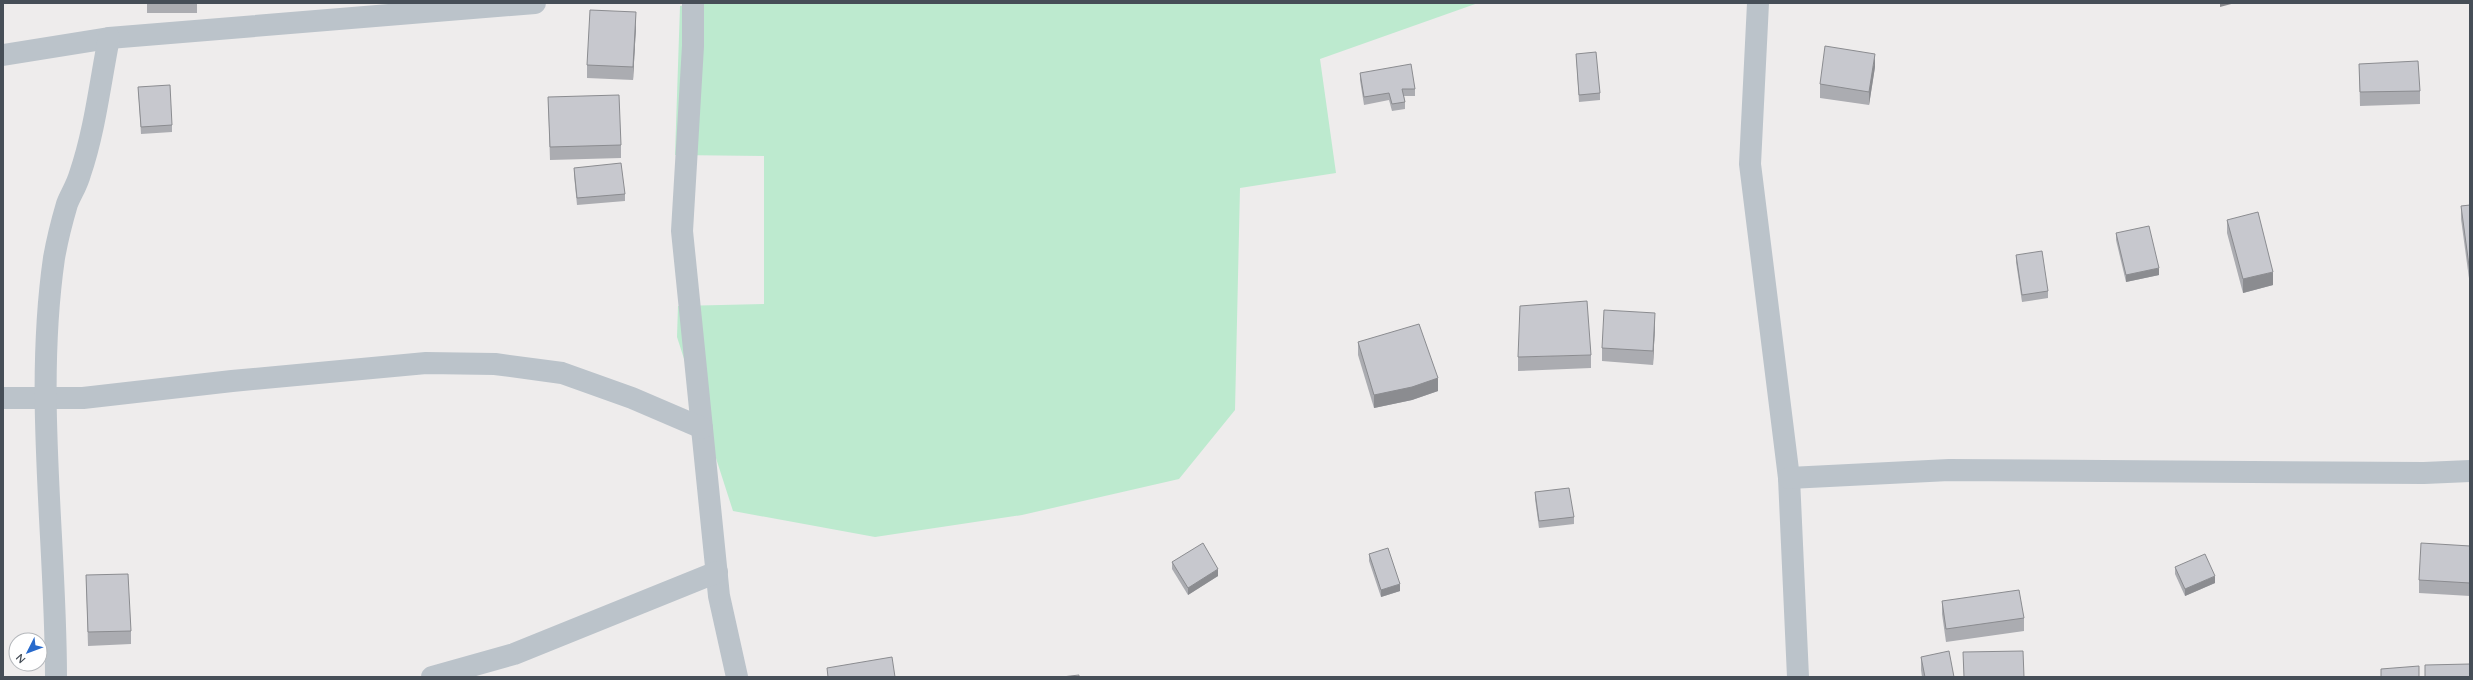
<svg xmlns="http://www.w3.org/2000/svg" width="2473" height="680" viewBox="0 0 2473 680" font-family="Quicksand,sans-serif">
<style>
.green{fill:#bdeacf}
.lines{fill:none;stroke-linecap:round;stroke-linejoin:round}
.street{stroke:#bbc3ca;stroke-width:22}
.wall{fill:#abacb1}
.shaded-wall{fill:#8b8c90}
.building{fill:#c7c8ce;stroke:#8b8c90}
</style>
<rect width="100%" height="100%" fill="#eeecec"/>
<polygon class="green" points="703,3 1478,3 1320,59 1336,173 1240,188 1235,410 1179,479 1022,515 875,537 733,511 677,337 678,306 764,304 764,156 675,155 680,6"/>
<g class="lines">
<g class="street">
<polyline points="693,3 693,46 682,231 719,596 737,677"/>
<polyline points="1758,3 1750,164 1789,478 1798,677"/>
<polyline points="3,55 109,38 535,3"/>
<polyline points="3,398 83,398 232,381 426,363 495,364 562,373 632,398 702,428"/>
<polyline points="1789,478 1949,470 2424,473 2470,471"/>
<path d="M 56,677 C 56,538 34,397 54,258 C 57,241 62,221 67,204 C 71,194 77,185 80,174 C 95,130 100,83 109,38"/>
<polyline points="432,677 514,654 717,572"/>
</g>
</g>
<g class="wall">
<rect x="147" y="3" width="50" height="10"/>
<polygon points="636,26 633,80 587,78 587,65"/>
<polygon points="1576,54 1600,93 1600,100 1579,102"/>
<polygon points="2359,64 2420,91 2420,104 2360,106"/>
<polygon points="1875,67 1869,105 1820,98 1820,84"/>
<polygon points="1360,73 1415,89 1415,96 1404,96 1405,102 1405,109 1392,111 1389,100 1364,105 1360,80"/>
<polygon points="138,87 172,125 172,132 141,134"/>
<polygon points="548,97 621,145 621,158 550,160"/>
<polygon points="574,168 625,194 625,201 577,205 574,175"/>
<polygon points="2470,205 2470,286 2461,219 2461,206"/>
<polygon points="2227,220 2273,285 2243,293 2227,233"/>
<polygon points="2116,233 2159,275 2126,282 2116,240"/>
<polygon points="2016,255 2048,291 2048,298 2022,302 2016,262"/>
<polygon points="1655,326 1653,365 1602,361 1602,348"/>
<polygon points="1358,342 1438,391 1412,400 1374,408 1358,355"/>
<polygon points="1591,355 1591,368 1518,371 1518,357"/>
<polygon points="1535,492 1574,517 1574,524 1539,528 1535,499"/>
<polygon points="2470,546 2470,596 2419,593 2419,580"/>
<polygon points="1369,554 1400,591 1381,597 1369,561"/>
<polygon points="1172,562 1218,576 1188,595 1172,569"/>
<polygon points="2175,567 2215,583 2185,596 2175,574"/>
<polygon points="86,575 131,631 131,644 88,646"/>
<polygon points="1942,601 2024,618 2024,631 1946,642 1942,614"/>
<polygon points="1921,657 1954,677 1922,677 1921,670"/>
</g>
<g class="shaded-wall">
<polygon points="2220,3 2235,3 2220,7"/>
<polygon points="636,12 636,26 633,80 633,67"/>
<polygon points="1875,54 1875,67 1869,105 1869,92"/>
<polygon points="2159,268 2159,275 2126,282 2126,275"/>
<polygon points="2273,272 2273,285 2243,293 2243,279"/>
<polygon points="1655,313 1655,326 1653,365 1653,351"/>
<polygon points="1438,378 1438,391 1412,400 1374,408 1374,395"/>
<polygon points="1218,569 1218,576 1188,595 1188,588"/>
<polygon points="2215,576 2215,583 2185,596 2185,589"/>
<polygon points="1400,584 1400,591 1381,597 1381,590"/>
</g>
<g class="building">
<polygon points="590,10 636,12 633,67 587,65"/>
<polygon points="1825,46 1875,54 1869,92 1820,84"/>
<polygon points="1596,52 1600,93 1579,95 1576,54"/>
<polygon points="2418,61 2420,91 2360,92 2359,64"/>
<polygon points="1411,64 1415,89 1402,89 1405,102 1392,104 1389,93 1364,97 1360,73"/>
<polygon points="170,85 172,125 141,127 138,87"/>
<polygon points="619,95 621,145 550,147 548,97"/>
<polygon points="621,163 625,194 577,198 574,168"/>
<polygon points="2470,205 2470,273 2461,206"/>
<polygon points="2258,212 2273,272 2243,279 2227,220"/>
<polygon points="2149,226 2159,268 2126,275 2116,233"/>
<polygon points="2042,251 2048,291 2022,295 2016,255"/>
<polygon points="1587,301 1591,355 1518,357 1520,306"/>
<polygon points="1604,310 1655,313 1653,351 1602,348"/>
<polygon points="1419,324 1438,378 1412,387 1374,395 1358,342"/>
<polygon points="1569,488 1574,517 1539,521 1535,492"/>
<polygon points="1203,543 1218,569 1188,588 1172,562"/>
<polygon points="2421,543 2470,546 2470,583 2419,580"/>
<polygon points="1388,548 1400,584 1381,590 1369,554"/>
<polygon points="2205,554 2215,576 2185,589 2175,567"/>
<polygon points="128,574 131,631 88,632 86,575"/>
<polygon points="2019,590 2024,618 1946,629 1942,601"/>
<polygon points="1949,651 1954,677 1925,677 1921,657"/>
<polygon points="2023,651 2024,677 1964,677 1963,652"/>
<polygon points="892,657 895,677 828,677 827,668"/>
<polygon points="2470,664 2470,677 2425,677 2425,665"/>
<polygon points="2419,666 2419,677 2381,677 2381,669"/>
<polygon points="1079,675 1079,677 1062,677"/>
</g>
<rect width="2473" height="680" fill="none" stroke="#464e57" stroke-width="8"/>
<g transform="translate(28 652) rotate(228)"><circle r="19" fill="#ffffff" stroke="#b5b8bc"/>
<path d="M0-3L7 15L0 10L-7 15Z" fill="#286acc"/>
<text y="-6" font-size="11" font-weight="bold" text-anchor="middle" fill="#464e57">N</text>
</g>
</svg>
